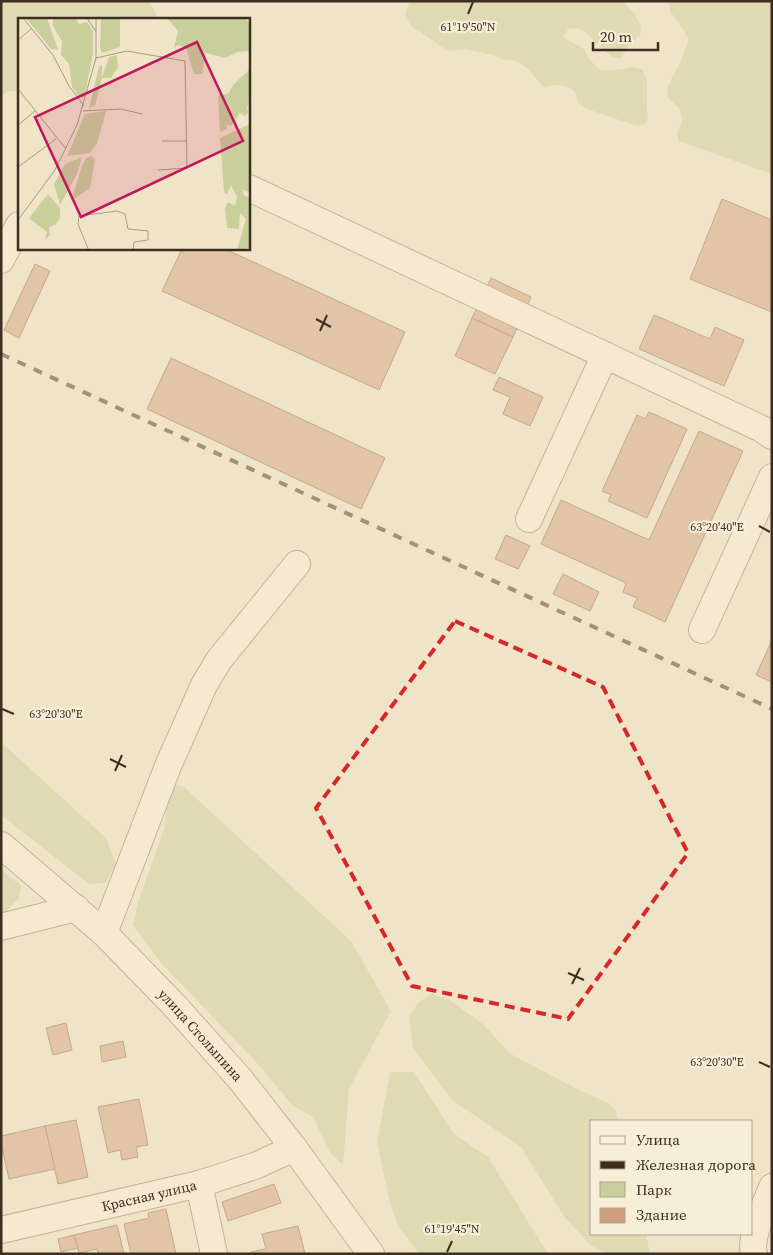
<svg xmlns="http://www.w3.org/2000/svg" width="773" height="1255" viewBox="0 0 773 1255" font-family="'Source Serif 4',serif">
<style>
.green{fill:#c9cf9b}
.building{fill:#cf9f7d;stroke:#8d5f41}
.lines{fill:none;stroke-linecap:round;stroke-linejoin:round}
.minor-casing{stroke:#8d765c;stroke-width:28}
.minor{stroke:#faf1dc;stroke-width:26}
.rail{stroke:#3d2e20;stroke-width:4;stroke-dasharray:9 9;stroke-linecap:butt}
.marked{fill:none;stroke:#d62828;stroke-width:4;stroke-dasharray:10 6;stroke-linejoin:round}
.ticks{fill:none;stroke:#3d2e20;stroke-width:2}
.labels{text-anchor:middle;stroke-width:4.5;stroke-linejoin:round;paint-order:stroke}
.street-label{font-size:14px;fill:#3d2e20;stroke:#f7eed8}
.inset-road{fill:none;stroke:#a89b85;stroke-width:1}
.view{fill:#c2185b;fill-opacity:0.15;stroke:#c2185b;stroke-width:2.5}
.inset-edge{fill:none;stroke:#3d2e20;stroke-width:2.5}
.ticks-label{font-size:12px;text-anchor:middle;fill:#3d2e20;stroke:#f7eed8;stroke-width:4.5;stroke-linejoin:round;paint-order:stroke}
</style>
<rect width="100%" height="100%" fill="#f0e4c8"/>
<g class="green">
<polygon points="1,1 148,1 154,9 158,19 19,19 19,91 10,91 1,95"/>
<path d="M 410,1 L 622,1 L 635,14 L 641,26 L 640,35 L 629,46 L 621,58 L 612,57 L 599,46 L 588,34 L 580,29 L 569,28 L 563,37 L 584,49 L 590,60 L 599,69 L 604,71 L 621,69 L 633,67 L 642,69 L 647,80 L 647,108 L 648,118 L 645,124 L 637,126 L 587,109 L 578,103 L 575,91 C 564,83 556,85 543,87 L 527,68 L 516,61 L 501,59 L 493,55 L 465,49 L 450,51 L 440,46 L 422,33 L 412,28 L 405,14 Z"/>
<polygon points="669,1 772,1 772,174 679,141 677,133 682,121 680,109 668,98 667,88 680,63 689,39 683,29 670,11"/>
<polygon points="1,742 106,838 116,864 105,883 89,884 1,815"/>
<polygon points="170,784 184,787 351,941 391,1011 349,1089 343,1164 331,1154 313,1117 293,1106 256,1062 161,963 133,925 138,902 164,829"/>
<polygon points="1,869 21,886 19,898 4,914 1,915"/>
<polygon points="431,994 450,1000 484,1025 509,1053 577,1089 608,1103 616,1111 618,1121 592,1121 592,1234 646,1234 650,1254 607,1254 590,1245 563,1215 521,1147 452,1100 413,1048 409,1017 418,1003"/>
<polygon points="390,1072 414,1072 454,1134 488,1157 548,1254 419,1254 399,1227 390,1204 377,1142"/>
</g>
<g class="building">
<polygon points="722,199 772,220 772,312 690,279"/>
<polygon points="182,249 225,249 405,332 379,390 162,291"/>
<polygon points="35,264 50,271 19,338 4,330"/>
<polygon points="491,278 531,297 513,337 472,318"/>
<polygon points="654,315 710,339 715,327 744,340 724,386 639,349"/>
<polygon points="472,318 513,337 495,374 455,356"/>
<polygon points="171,358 385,458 361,509 147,409"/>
<polygon points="499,377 543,397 530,426 503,414 510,397 493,390"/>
<polygon points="649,412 687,429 647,518 608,501 611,495 602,491 637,415 645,419"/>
<polygon points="699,431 743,451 665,622 633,607 637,598 623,592 626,583 541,544 561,500 649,540"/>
<polygon points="506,535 530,546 518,569 495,559"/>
<polygon points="563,574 599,592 590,611 553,594"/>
<polygon points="772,640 772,682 756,675"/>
<polygon points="66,1023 72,1050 53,1055 46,1028"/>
<polygon points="123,1041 126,1057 102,1062 100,1046"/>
<polygon points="139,1099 148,1145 136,1147 138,1157 122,1160 120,1150 108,1153 98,1107"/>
<polygon points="76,1120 88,1177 58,1184 45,1126"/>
<polygon points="45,1126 55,1169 9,1179 1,1143 1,1136"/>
<polygon points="274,1184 281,1203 228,1221 222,1202"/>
<polygon points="166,1209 176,1254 131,1254 124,1224 149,1218 148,1213"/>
<polygon points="117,1225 124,1254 98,1254 97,1249 79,1253 74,1235"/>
<polygon points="298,1226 305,1254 252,1254 251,1252 266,1249 262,1234"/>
<polygon points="74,1235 78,1248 61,1252 58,1239"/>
</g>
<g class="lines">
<defs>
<g id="minor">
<polyline points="249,188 762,429 772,436"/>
<polyline points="1,260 19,225"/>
<polyline points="529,519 605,355"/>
<polyline points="702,630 772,477"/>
<path id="s1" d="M 1,845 L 104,933 L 174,1005 L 240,1079 L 294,1148 L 371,1254"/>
<polyline points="1,927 76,908"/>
<polyline points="104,933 168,766 204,685 219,660 297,564"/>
<polyline points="199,1184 214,1254"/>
<path id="s2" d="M 1,1230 L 199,1184 L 255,1166 L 294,1148"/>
<path d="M 754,1254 C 749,1237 766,1204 772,1187"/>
</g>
</defs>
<use href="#minor" class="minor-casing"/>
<use href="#minor" class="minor"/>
<polyline class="rail" points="1,354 772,709"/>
</g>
<path d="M0 0H773V1255H0ZM 455,621 L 603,687 L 688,853 L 568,1019 L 412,986 L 316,808 Z" fill="#f0e4c8" fill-opacity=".55" fill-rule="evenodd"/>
<path class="marked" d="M 455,621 L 603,687 L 688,853 L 568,1019 L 412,986 L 316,808 Z"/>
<path class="ticks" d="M 468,14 L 473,2M 316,319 L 331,327M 320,331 L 327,315M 759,526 L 770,532M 2,709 L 14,714M 110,759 L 126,767M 115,771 L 122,755M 568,973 L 584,980M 572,984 L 580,968M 759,1062 L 770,1067M 447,1252 L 452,1241"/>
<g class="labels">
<g class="street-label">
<text dy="5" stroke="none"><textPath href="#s1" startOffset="276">улица Столыпина</textPath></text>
<text dy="5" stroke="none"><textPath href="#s2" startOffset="152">Красная улица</textPath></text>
</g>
</g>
<g transform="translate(18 18)">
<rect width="232" height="232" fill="#f0e4c8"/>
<path d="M 8,0 L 29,0 L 40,32 L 33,31 ZM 35,0 L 58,0 L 61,6 L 69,4 L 75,13 L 75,36 L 66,80 L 61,79 L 54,69 L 51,46 L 43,37 L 44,23 L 35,8 ZM 83,0 L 102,0 L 102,29 L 84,35 L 82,30 ZM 149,0 L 227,0 L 232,6 L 232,33 L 220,34 L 207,40 L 188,35 L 184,56 L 176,56 L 168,30 L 160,27 L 156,30 L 160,13 ZM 99,37 L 100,49 L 93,60 L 84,60 L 77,88 L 71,90 L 81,49 L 84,47 L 84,59 L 91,39 ZM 232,51 L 232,79 L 229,91 L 231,94 L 227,98 L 222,95 L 213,108 L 209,107 L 208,99 L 209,111 L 202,114 L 200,78 L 211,75 L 215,67 ZM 88,93 L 79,126 L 72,135 L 49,138 L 67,96 ZM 232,106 L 232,175 L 224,171 L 226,177 L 232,180 L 232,230 L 219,232 L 228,201 L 222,195 L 221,211 L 209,210 L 207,190 L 210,184 L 217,188 L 219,179 L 213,167 L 209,176 L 206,174 L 202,120 ZM 74,138 L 77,142 L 72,170 L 53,183 L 64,148 L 68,140 ZM 64,139 L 59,156 L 42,187 L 36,166 L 47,146 ZM 30,176 L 42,190 L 42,200 L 37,207 L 31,209 L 32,217 L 27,222 L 29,214 L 11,200 Z" fill="#c9cf9b"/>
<path class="inset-road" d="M 5,0 L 35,37 L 51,68 L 66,88M 69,0 L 78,14M 0,22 L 13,11M 78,40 L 109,33 L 167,43 L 169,150 L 140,152M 0,71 L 48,131M 65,93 L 103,91 L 124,96M 0,107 L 17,93M 144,123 L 169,123M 0,149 L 38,121M 0,202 L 37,152 L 59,107 L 78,40 L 78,0M 71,233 L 60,206 L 61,198 L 99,193 L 107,196 L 110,211 L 130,213 L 130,222 L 116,224 L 115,233"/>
<path class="view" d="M 179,24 L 225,123 L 63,199 L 17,99 Z"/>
<rect width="232" height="232" class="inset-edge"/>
</g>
<g class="ticks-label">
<text x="468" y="31">61°19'50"N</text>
<text x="717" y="531">63°20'40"E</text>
<text x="56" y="718">63°20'30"E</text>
<text x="717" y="1066">63°20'30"E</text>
<text x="452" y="1233">61°19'45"N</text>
</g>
<rect width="773" height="1255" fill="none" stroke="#3d2e20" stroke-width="5"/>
<rect x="590" y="1120" width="162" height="115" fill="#f7eed8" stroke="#ada18e"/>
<rect x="600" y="1136" width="25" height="8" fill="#faf1dc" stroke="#ada18e"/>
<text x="636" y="1145" font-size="15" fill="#3d2e20">Улица</text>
<rect x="600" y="1161" width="25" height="8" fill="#3d2e20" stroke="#ada18e"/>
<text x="636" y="1170" font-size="15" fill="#3d2e20">Железная дорога</text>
<rect x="600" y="1182" width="25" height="15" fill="#c9cf9b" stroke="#ada18e"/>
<text x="636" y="1195" font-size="15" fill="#3d2e20">Парк</text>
<rect x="600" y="1208" width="25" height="15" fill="#cf9f7d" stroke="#ada18e"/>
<text x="636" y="1220" font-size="15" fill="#3d2e20">Здание</text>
<path d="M593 42v8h65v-8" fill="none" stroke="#3d2e20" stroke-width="2.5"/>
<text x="600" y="42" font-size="15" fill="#3d2e20" stroke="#f7eed8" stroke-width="4" paint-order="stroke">20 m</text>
</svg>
